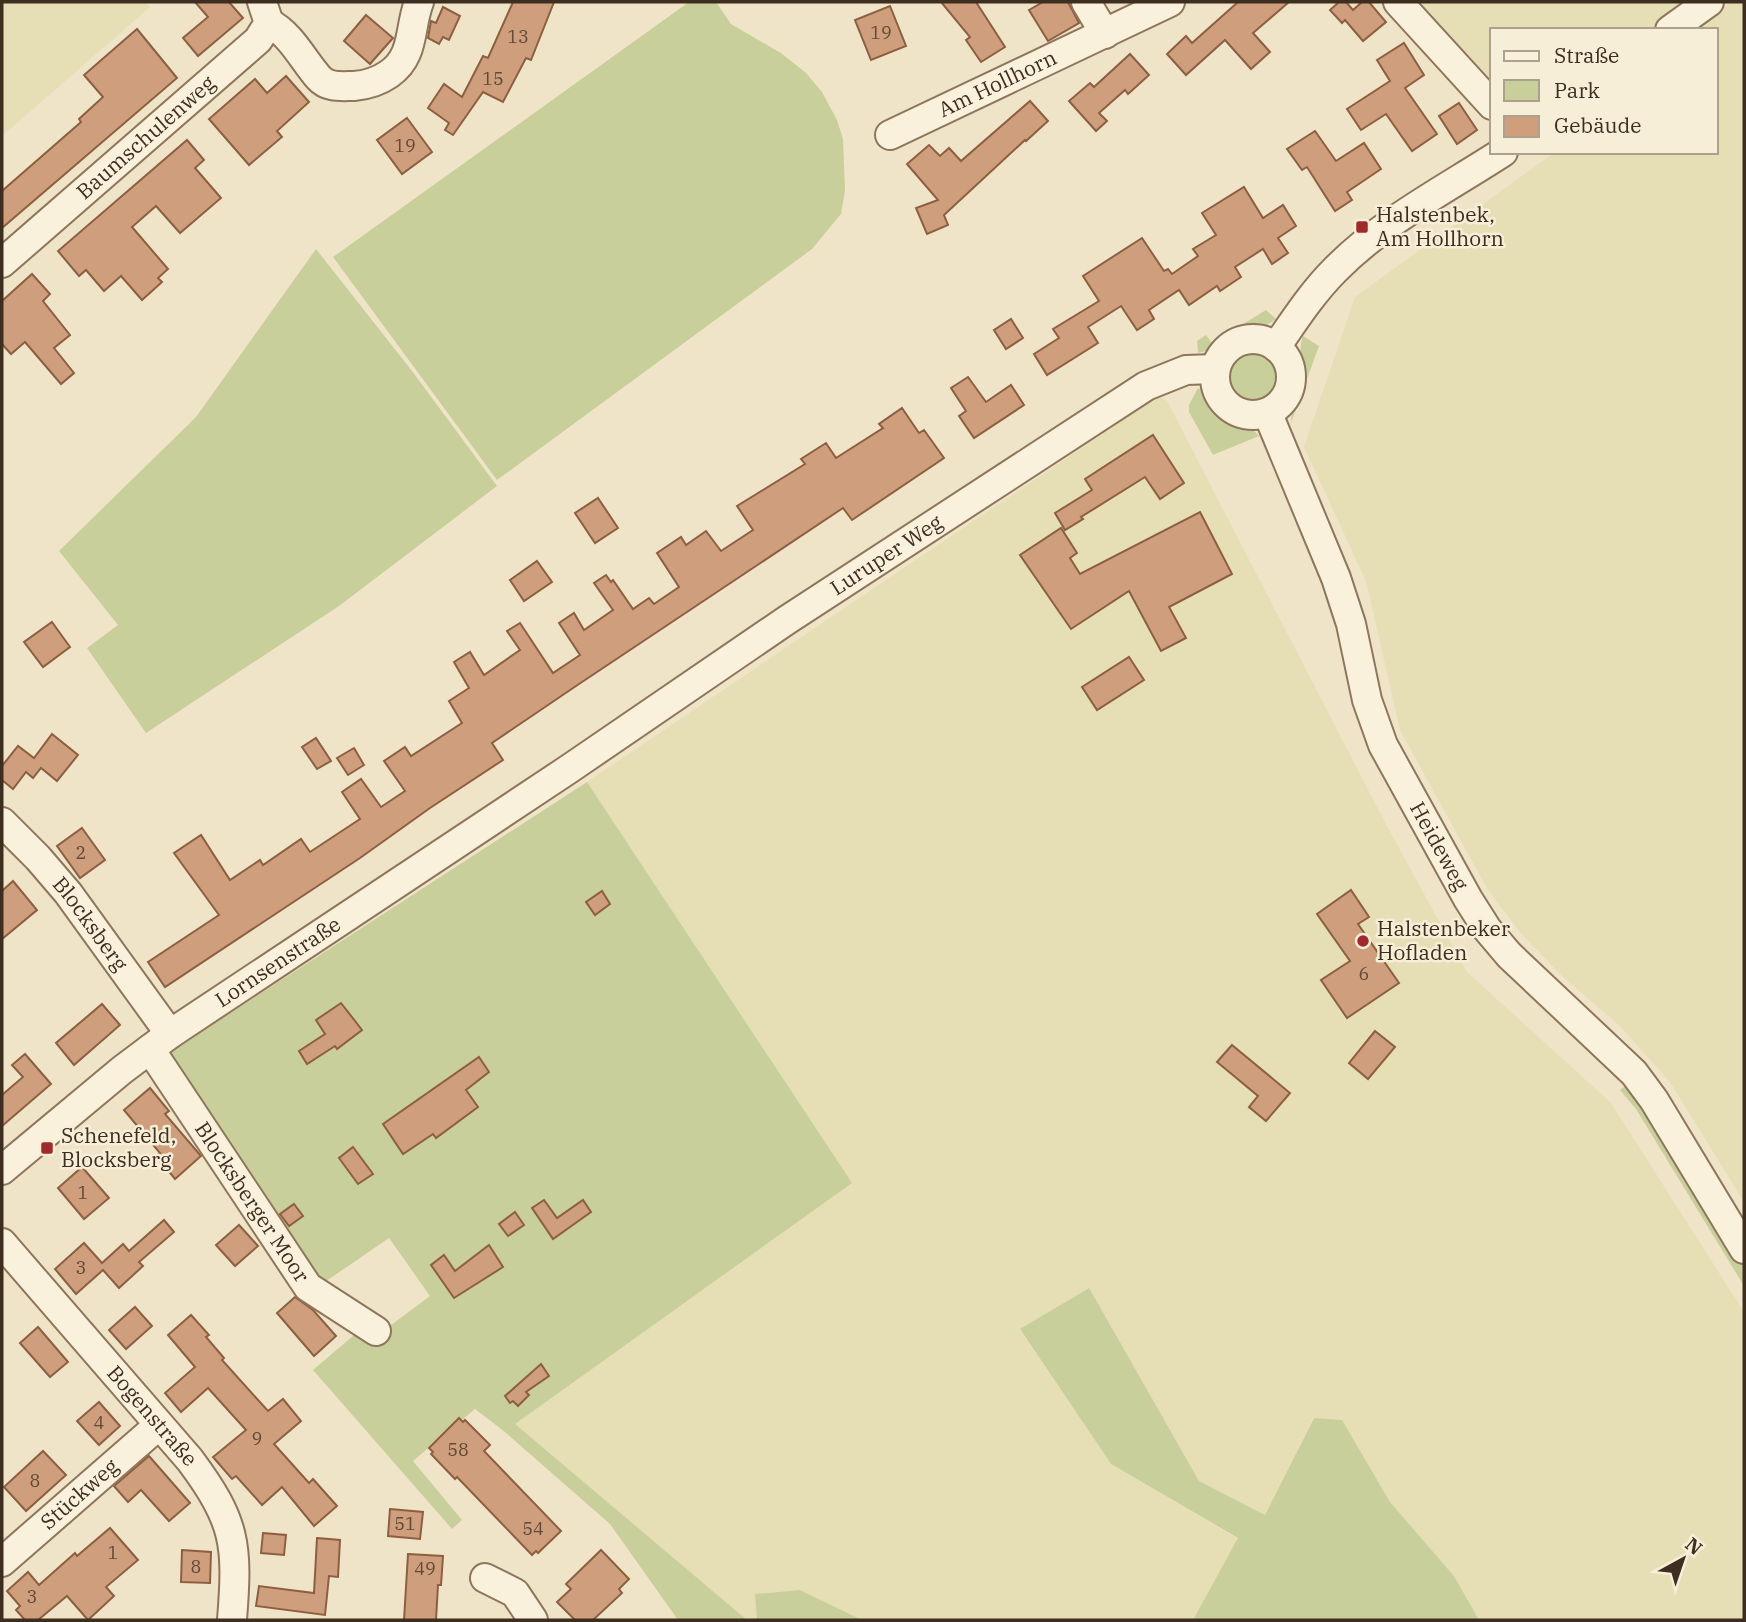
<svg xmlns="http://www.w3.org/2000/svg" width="1746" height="1622" viewBox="0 0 1746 1622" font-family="'IBM Plex Serif',serif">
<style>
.farmland{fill:#e6deb5}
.green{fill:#c9cf9b}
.building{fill:#cf9f7d;stroke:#8d5f41;stroke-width:2}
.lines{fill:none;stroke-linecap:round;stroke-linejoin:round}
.minor-casing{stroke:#8d765c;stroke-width:32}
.minor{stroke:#faf1dc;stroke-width:28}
.poi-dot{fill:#9e2a2b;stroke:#f7eed8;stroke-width:2.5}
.labels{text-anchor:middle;stroke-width:5;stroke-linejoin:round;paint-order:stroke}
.number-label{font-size:18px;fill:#624a37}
.street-label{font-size:21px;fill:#3d2e20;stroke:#f7eed8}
.poi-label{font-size:21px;fill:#3d2e20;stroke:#f7eed8;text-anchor:start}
</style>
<rect width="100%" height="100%" fill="#f0e4c8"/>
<g class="farmland">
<polygon points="2,2 145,2 150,7 2,136"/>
<polygon points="1410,2 1692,2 1653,30 1492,30 1492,96"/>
<polygon points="1731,2 1744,2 1744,1202 1670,1082 1621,1027 1563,977 1519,931 1488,890 1400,730 1366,581 1304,447 1355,297 1555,152 1716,152 1716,30 1696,30"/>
<polygon points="1157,397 1166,399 1389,830 1467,972 1611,1103 1744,1312 1744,1620 1479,1620 1454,1576 1390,1502 1341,1420 1313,1418 1265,1515 1199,1481 1088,1288 1020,1330 1111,1464 1238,1539 1193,1620 862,1620 800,1590 756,1594 757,1620 747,1620 514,1424 851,1183 587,782"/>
</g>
<g class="green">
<polygon points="689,2 716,2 731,24 781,53 806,73 822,92 837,120 843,139 845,191 841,214 812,249 497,480 333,257"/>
<polygon points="316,249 412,371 497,486 339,606 146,733 87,648 118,625 59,551 196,417"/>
<path d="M 1266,310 L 1276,319 C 1264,329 1253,326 1239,332 C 1224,338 1214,350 1198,353 L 1197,341 L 1206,335 L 1212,343 Z"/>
<path d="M 1303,336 L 1319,346 L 1291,423 C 1291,407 1301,396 1302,380 C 1304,364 1297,354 1303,336 Z"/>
<circle cx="1254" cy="378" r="25"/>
<path d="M 1198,388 C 1211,393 1216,406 1227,414 C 1238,423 1250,425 1259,436 L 1213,455 L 1189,412 L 1189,405 Z"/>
<polygon points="587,782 852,1183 515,1424 747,1620 678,1620 610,1524 505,1432 475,1409 413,1461 462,1520 452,1529 313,1370 361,1329 375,1337 430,1296 389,1238 319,1286 167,1054"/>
<polygon points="1632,1085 1744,1263 1744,1286 1636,1109 1620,1090 1625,1086"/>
<polygon points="1089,1288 1199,1481 1265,1515 1314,1418 1342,1420 1390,1502 1454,1576 1479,1620 1193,1620 1238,1538 1111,1464 1020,1329"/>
<polygon points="800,1590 862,1620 757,1620 755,1594"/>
</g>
<g class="building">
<polygon points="195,2 229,2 243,18 198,56 183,38 208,17"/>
<polygon points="513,2 554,2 531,60 526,58 503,102 483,92 453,135 445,130 449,123 428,108 444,84 462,97 483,56 488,58"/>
<polygon points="941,2 976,2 1005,47 981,62 966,40 970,37"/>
<polygon points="1043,2 1068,2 1079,23 1048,41 1029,10"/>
<polygon points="1238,2 1289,2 1253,33 1270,52 1251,69 1225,40 1186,75 1167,54 1186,36 1192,43"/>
<polygon points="1339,2 1346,2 1353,10 1362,2 1369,2 1386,22 1363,41 1345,20 1342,23 1330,10"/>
<polygon points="890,6 906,46 871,60 855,20"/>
<polygon points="443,7 460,16 449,40 443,37 439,44 428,38 431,21 436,23"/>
<polygon points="366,15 393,38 370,64 344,41"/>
<polygon points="137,29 177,78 2,228 2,191 81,122 79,119 103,97 84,75"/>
<polygon points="1404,43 1424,75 1405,88 1437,134 1412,151 1386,114 1361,130 1347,109 1390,81 1377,60"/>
<polygon points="1130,54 1149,75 1128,94 1125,90 1099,113 1107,121 1096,131 1069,101 1090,83 1094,87"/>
<polygon points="286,76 309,102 277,131 282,137 249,165 209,119 255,79 267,93"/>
<polygon points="1030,101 1048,121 1026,141 1025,140 944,215 948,225 927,234 916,208 938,200 907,164 929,145 940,156 949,148 961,161"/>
<polygon points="1459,103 1477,130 1457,144 1439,116"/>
<polygon points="407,118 432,152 402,174 377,140"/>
<polygon points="1315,131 1336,161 1364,143 1381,169 1347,192 1352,200 1335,211 1307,167 1302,170 1287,149"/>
<polygon points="187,140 204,160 195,168 221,198 180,233 156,206 132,227 168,269 158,278 162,282 142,300 121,276 104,291 86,270 79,276 58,251"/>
<polygon points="1244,187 1263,218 1283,205 1296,226 1278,238 1288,253 1272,264 1263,249 1235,267 1241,277 1220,291 1217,286 1189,305 1179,290 1149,310 1154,319 1137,330 1121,306 1088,327 1098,343 1047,375 1034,354 1059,338 1053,329 1099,301 1083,276 1142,238 1164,271 1168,269 1172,274 1198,256 1193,249 1216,235 1202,213"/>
<polygon points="32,274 50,294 43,301 70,335 54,348 74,373 61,384 25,342 11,354 2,344 2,301"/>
<polygon points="1011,319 1023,338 1006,349 994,330"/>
<polygon points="968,377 986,402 1011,385 1024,405 974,438 959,416 966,411 951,388"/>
<polygon points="902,408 919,433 924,430 944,458 852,520 843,508 579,684 492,743 503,760 430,808 360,858 165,987 148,962 219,915 174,853 201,835 230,880 260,860 263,865 301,839 310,852 360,819 342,792 361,779 381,807 405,791 384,761 405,747 411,756 462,723 449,701 469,688 454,662 470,652 484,675 520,650 507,631 520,623 553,673 580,655 559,623 574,613 584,630 613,610 594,583 606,575 611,582 613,580 633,609 649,598 654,604 679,587 657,553 681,537 686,545 706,531 721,551 753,530 737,506 805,464 801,459 826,443 836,458 883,428 879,424"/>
<polygon points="1153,435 1184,483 1160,499 1145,477 1081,517 1083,519 1065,530 1055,513 1092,490 1085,479"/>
<polygon points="598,498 618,528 595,543 575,513"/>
<polygon points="1200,512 1232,574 1169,607 1186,638 1161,651 1129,591 1071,629 1020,555 1061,528 1077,553 1070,558 1080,574"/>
<polygon points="537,561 552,582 524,601 510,580"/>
<polygon points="52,622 70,647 43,667 24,642"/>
<polygon points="1129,657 1144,680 1097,710 1082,687"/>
<polygon points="52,734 78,755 57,781 41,768 33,778 26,772 13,789 2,780 2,766 18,746 34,758"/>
<polygon points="316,738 331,761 317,769 302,747"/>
<polygon points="354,748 364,765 348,775 337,758"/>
<polygon points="82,828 105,860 80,878 57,846"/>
<polygon points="13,881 37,910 2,939 2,891"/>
<polygon points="1351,890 1369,917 1358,924 1399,983 1347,1018 1321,980 1350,961 1317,914"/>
<polygon points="602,891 610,904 595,915 586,902"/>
<polygon points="341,1003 362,1030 337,1049 335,1046 307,1064 299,1051 325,1034 316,1020"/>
<polygon points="102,1004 120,1025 74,1065 56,1043"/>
<polygon points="1375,1031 1395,1047 1368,1079 1349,1063"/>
<polygon points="1232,1045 1290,1093 1266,1121 1249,1107 1258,1096 1217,1062"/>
<polygon points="25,1054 51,1084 2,1126 2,1095 23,1077 12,1065"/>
<polygon points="479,1057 489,1072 466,1090 478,1107 436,1138 433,1134 403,1154 383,1124"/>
<polygon points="150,1088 169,1111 165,1114 201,1156 175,1179 156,1156 160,1153 124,1110"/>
<polygon points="353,1147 373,1174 358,1184 339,1158"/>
<polygon points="82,1167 109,1198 84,1219 58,1188"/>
<polygon points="544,1200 557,1218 583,1200 591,1212 553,1239 532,1208"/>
<polygon points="294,1204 303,1216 289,1226 280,1214"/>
<polygon points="515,1212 524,1225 508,1236 499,1224"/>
<polygon points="164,1220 174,1232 139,1262 143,1266 119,1288 103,1270 76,1294 55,1269 84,1243 102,1263 123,1244 129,1251"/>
<polygon points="239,1225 258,1246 235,1266 216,1245"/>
<polygon points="489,1245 503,1267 454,1298 431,1265 444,1255 455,1271"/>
<polygon points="295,1297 313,1310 336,1336 314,1356 277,1313"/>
<polygon points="135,1307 152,1326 126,1349 109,1330"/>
<polygon points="191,1315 209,1335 206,1337 224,1358 222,1360 268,1411 283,1399 301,1421 274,1444 309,1483 313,1479 337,1506 314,1526 282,1487 262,1505 236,1476 232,1479 213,1457 246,1430 208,1388 181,1412 165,1393 195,1367 168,1335"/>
<polygon points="38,1327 68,1362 50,1377 20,1343"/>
<polygon points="541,1364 549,1376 526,1392 529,1395 518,1406 513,1401 510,1403 505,1396"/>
<polygon points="99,1402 120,1426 99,1445 77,1421"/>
<polygon points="459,1418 463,1422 465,1420 490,1445 484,1451 561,1531 538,1553 536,1551 532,1555 457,1477 455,1479 431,1454 433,1452 429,1448"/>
<polygon points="43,1451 66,1475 26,1511 4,1487"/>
<polygon points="149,1456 190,1503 169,1521 141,1490 128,1502 114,1486"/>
<polygon points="390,1509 423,1512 420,1539 388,1536"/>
<polygon points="110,1528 138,1560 106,1587 114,1596 88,1620 67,1596 38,1620 25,1620 16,1610 20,1606 7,1591 28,1572 39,1585 75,1553 77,1556"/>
<polygon points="263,1533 286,1535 284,1555 261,1553"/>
<polygon points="317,1538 340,1540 338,1577 329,1576 325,1615 256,1606 259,1586 314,1593"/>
<polygon points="182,1550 211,1552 210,1583 181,1582"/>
<polygon points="601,1550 629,1579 619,1589 622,1593 593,1620 575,1620 557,1602 571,1589 566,1584"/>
<polygon points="408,1554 443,1556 441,1585 438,1585 436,1620 404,1620"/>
</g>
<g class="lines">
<defs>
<g id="minor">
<polyline points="1086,2 1105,34"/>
<polyline points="1398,2 1492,105"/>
<path d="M 269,23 C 291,34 303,60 319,78 C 328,88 341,86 354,86 C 367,85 379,81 389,74 C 415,56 409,28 419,2"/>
<polyline points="1670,30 1709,2"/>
<path id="s1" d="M 890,135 L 1170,2"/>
<path id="s2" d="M 2,263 L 258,40 L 269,23 L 262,2"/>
<circle cx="1253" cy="377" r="38"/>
<path d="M 1276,347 C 1294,321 1312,293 1335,270 C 1383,221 1446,189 1503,152"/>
<path id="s3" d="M 1268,414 L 1336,578 L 1351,624 L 1367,700 L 1383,745 L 1468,899 L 1487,929 L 1509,955 L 1634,1073 L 1654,1100 L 1744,1249"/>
<path id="s4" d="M 2,822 L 38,858 L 68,893 L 170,1034"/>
<path id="s5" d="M 150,1049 L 308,1287 L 376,1331"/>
<path id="s6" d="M 2,1170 L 122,1070 L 170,1034 L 569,769 L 787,620 L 1146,386 L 1186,370 L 1215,369"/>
<path id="s7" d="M 2,1243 L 190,1460 C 236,1522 238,1544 232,1620"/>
<path id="s8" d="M 2,1562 L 159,1425"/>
<polyline points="485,1578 515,1593 533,1620"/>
</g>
</defs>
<use href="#minor" class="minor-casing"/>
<use href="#minor" class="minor"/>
</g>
<g class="poi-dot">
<rect x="1355" y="220" width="14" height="14" rx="3.5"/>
<circle cx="1363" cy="941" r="7"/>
<rect x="40" y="1141" width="14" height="14" rx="3.5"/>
</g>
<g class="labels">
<g class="number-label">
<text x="881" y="39">19</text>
<text x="518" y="43">13</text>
<text x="493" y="85">15</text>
<text x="405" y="152">19</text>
<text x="81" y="859">2</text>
<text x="1364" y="980">6</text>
<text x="83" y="1199">1</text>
<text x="81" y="1274">3</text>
<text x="99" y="1429">4</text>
<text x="257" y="1445">9</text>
<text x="458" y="1456">58</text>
<text x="35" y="1487">8</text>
<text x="405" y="1530">51</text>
<text x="533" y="1535">54</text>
<text x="113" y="1559">1</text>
<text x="196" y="1573">8</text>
<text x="425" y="1575">49</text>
<text x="32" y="1603">3</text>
</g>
<g class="street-label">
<text dy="7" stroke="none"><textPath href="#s1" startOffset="119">Am Hollhorn</textPath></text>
<text dy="7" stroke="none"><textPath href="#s2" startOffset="191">Baumschulenweg</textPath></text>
<text dy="7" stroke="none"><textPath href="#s6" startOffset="1078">Luruper Weg</textPath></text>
<text dy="7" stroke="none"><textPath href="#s3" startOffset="467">Heideweg</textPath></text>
<text dy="7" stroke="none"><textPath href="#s4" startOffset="135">Blocksberg</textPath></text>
<text dy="7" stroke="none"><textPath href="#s6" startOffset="346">Lornsenstraße</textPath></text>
<text dy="7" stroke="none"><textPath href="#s5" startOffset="184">Blocksberger Moor</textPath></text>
<text dy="7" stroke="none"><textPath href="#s7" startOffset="229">Bogenstraße</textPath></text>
<text dy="7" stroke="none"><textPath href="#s8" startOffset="103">Stückweg</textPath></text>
</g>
<g class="poi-label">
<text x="1376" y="222">Halstenbek,<tspan x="1376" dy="24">Am Hollhorn</tspan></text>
<text x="1377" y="936">Halstenbeker<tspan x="1377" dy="24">Hofladen</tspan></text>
<text x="61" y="1143">Schenefeld,<tspan x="61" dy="24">Blocksberg</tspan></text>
</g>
</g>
<rect width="1746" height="1622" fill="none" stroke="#3d2e20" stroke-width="7"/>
<rect x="1490" y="28" width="228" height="126" fill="#f7eed8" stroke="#ada18e" stroke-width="2"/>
<rect x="1504" y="51" width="35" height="10" fill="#faf1dc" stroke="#ada18e" stroke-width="2"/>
<text x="1554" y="63" font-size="21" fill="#3d2e20">Straße</text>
<rect x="1504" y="80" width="35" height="21" fill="#c9cf9b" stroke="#ada18e" stroke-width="2"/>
<text x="1554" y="98" font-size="21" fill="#3d2e20">Park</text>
<rect x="1504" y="116" width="35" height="21" fill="#cf9f7d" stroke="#ada18e" stroke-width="2"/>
<text x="1554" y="133" font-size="21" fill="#3d2e20">Gebäude</text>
<g transform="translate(1683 1559) rotate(40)" stroke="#f7eed8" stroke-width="5" paint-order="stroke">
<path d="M0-5L12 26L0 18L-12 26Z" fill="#3d2e20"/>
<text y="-10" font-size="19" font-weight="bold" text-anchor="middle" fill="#3d2e20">N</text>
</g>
</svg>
